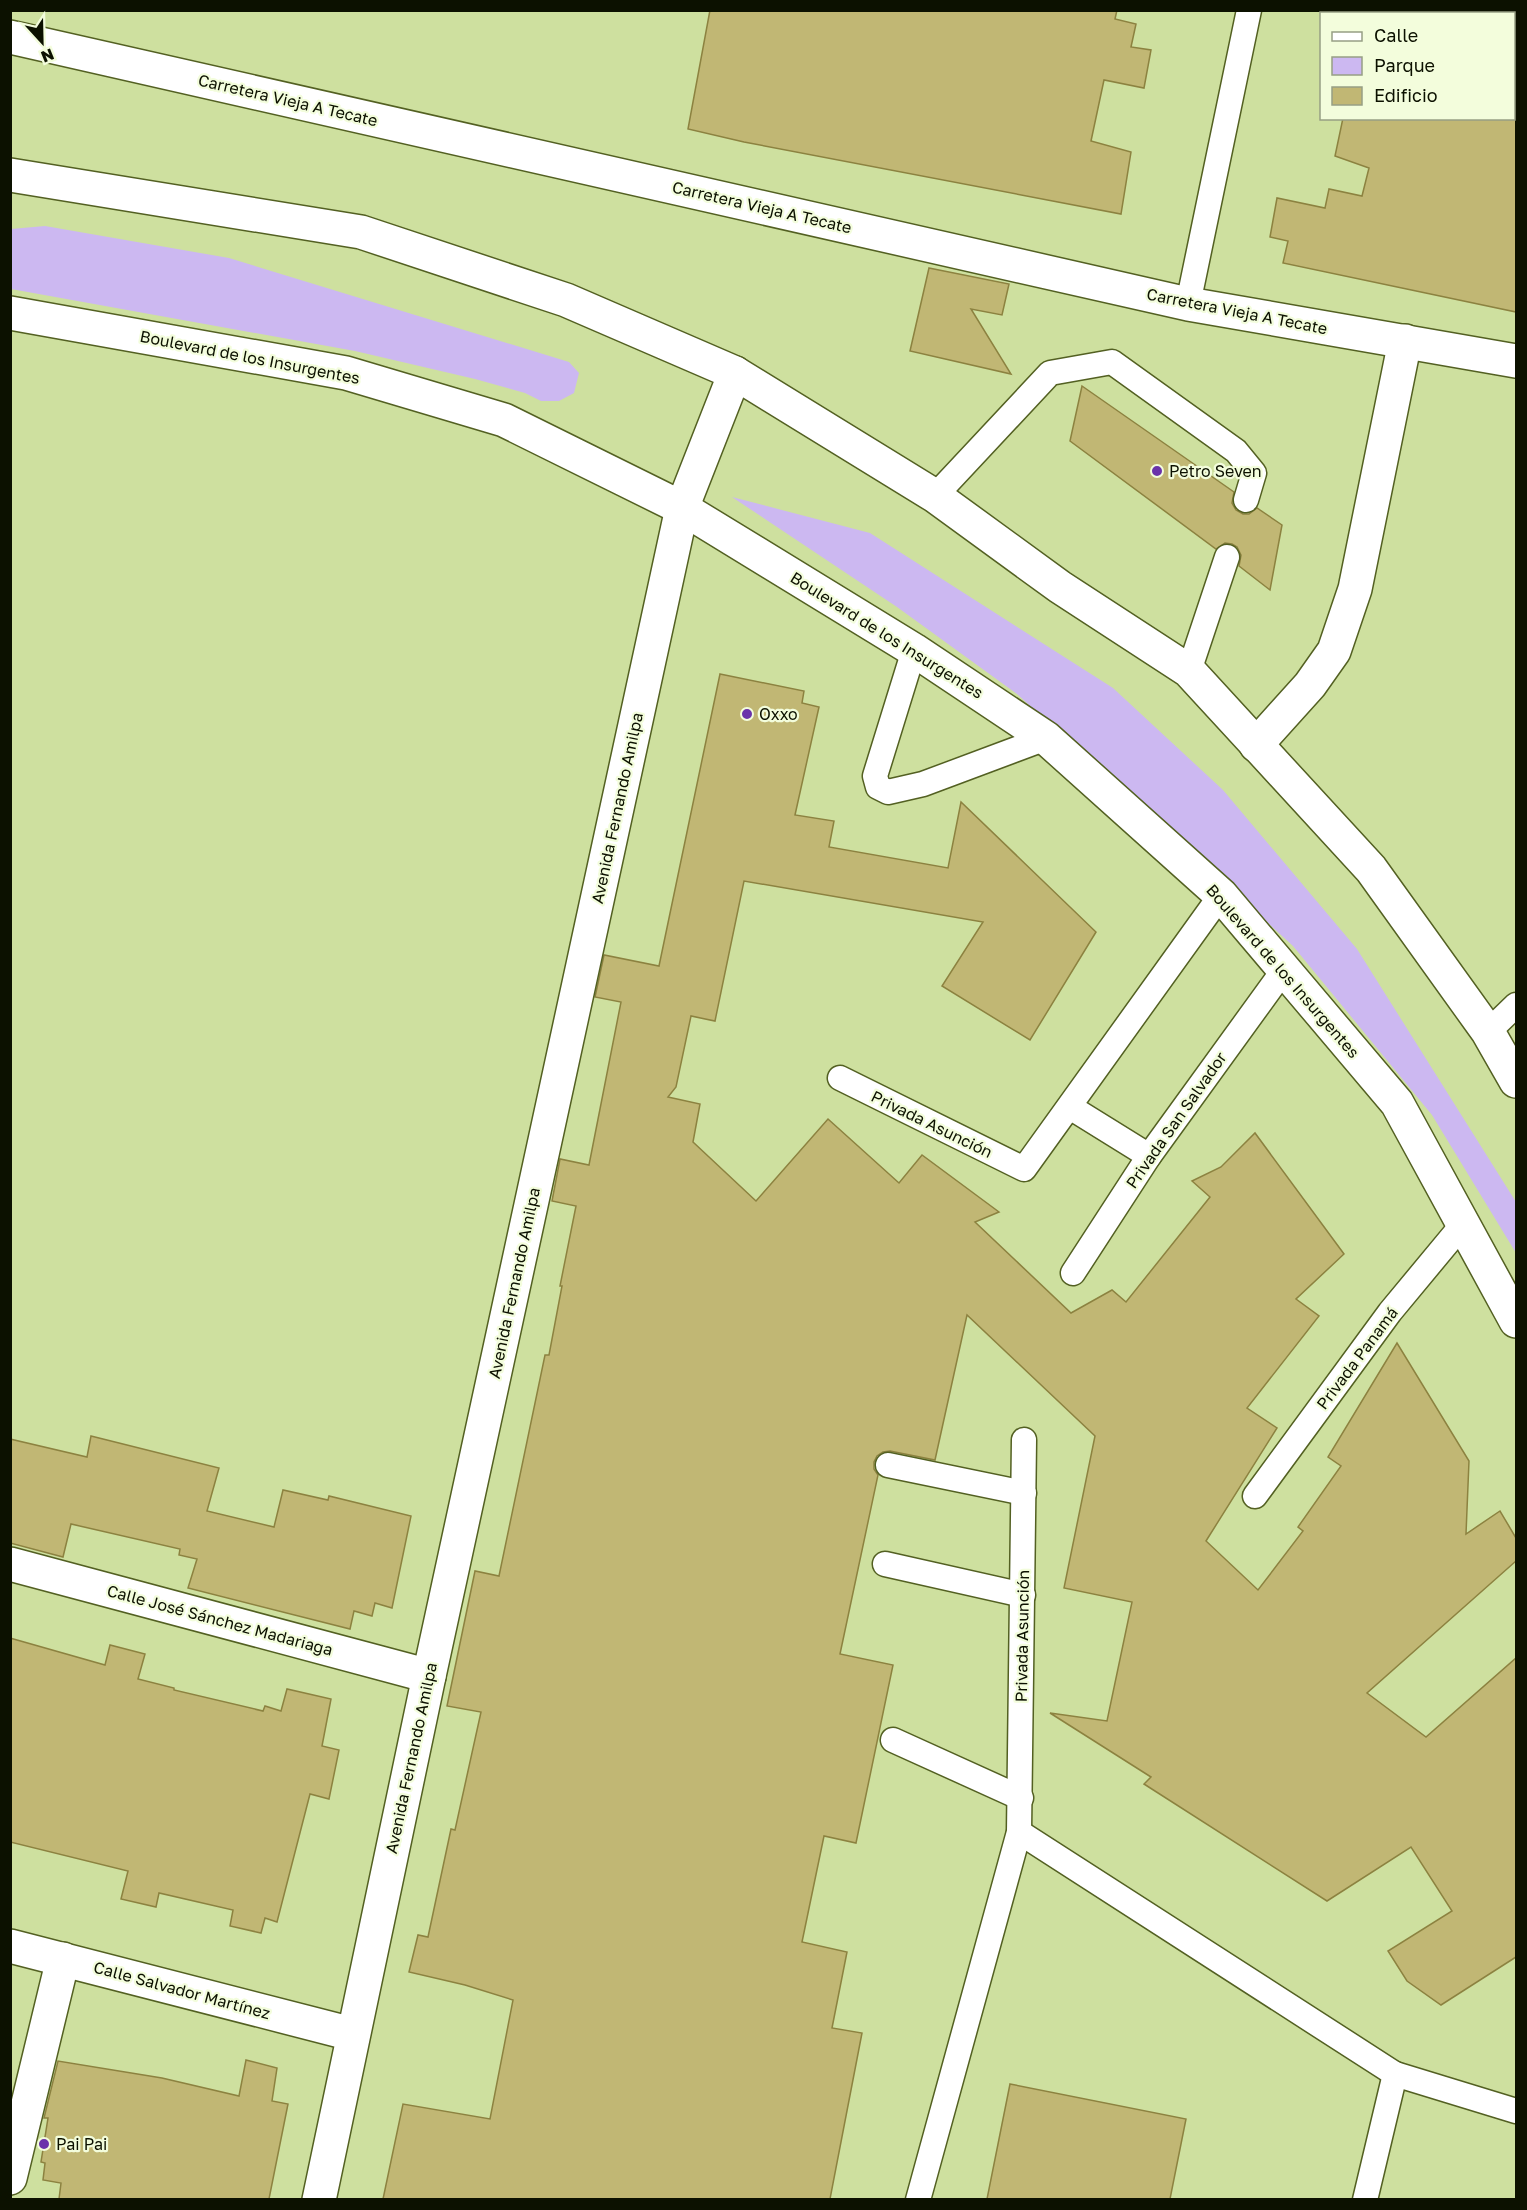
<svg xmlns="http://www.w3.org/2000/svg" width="1527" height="2210" viewBox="0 0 1527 2210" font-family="'Golos Text',sans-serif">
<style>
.green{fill:#ccb8f1}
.building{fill:#c1b774;stroke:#8c8240;stroke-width:1.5}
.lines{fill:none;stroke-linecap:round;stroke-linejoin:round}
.service-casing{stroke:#536022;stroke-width:27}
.minor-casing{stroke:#536022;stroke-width:36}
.primary-casing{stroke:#536022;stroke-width:36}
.service{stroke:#fff;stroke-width:24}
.minor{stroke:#fff;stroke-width:33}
.primary{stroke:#fff;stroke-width:33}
.poi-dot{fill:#6a33aa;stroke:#f3fddc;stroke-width:2}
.labels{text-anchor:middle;stroke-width:4.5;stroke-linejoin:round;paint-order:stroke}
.street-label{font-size:16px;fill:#0c1100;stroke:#f3fddc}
.poi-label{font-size:16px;fill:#0c1100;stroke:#f3fddc;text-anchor:start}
</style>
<rect width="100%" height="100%" fill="#cee09f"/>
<g class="green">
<polygon points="45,226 229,258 569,362 579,373 574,393 559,401 541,401 525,393 475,379 355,351 11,289 11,229"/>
<polygon points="732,497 870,533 1113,688 1223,790 1357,949 1516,1202 1516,1253 1432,1115 1293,946 1017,694 897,607"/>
</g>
<g class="building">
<polygon points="710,10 1117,10 1115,19 1136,24 1131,47 1151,50 1144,88 1104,80 1091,141 1131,152 1121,214 744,142 688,129"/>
<polygon points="1343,118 1516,118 1516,312 1283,263 1288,241 1270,237 1277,198 1325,208 1329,189 1362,196 1369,168 1335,156"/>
<polygon points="929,268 1009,284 1002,315 971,309 1011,374 910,351"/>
<polygon points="1082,386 1234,492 1232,503 1236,510 1243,514 1249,514 1257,508 1282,525 1270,590 1239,566 1241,555 1237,547 1232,544 1225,543 1216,549 1070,441"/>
<polygon points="720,674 804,691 802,703 819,707 795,815 834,821 829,847 948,868 961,802 1096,932 1030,1040 942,986 983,922 744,881 715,1021 691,1016 676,1087 668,1097 700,1104 693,1142 756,1201 828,1119 899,1183 922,1155 999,1212 975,1222 1071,1313 1112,1290 1126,1302 1210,1197 1192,1181 1221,1167 1255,1133 1344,1254 1296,1299 1319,1316 1247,1408 1277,1428 1206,1541 1258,1590 1303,1531 1298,1527 1341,1466 1328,1457 1397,1343 1469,1461 1466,1534 1500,1511 1516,1538 1516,1561 1367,1693 1426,1737 1516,1658 1516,1957 1441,2005 1407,1981 1388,1951 1452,1911 1411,1847 1327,1901 1144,1784 1151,1777 1050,1713 1107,1721 1132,1602 1064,1588 1095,1436 967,1315 935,1460 890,1451 883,1452 877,1456 874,1462 874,1469 878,1475 840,1654 893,1665 856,1843 824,1836 802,1942 847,1952 832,2028 862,2033 830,2199 383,2199 403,2104 490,2119 513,2000 465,1985 409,1972 418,1935 428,1937 451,1829 455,1830 481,1712 447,1706 475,1571 499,1576 545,1355 549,1355 562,1286 560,1286 576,1206 552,1201 560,1159 589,1165 621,1002 595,997 604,955 659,966"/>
<polygon points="91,1436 219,1468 207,1511 274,1527 283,1490 328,1500 329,1496 411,1516 392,1608 375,1603 372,1616 354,1611 350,1629 188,1588 197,1559 179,1555 180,1549 71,1524 63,1557 10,1543 10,1439 87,1457"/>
<polygon points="10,1638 105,1665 110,1645 145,1654 138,1679 174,1688 174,1690 263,1711 265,1706 281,1711 287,1689 331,1699 322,1746 339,1750 329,1799 310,1794 277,1922 265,1918 261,1933 230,1926 233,1910 159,1893 156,1907 121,1899 128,1871 10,1842"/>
<polygon points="246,2060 277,2068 272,2101 288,2104 269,2199 59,2199 61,2183 43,2180 45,2163 41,2162 48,2118 44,2118 58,2061 162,2078 239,2096"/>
<polygon points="1010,2084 1186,2119 1170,2199 987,2199"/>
</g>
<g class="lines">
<defs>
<g id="service">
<polyline points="1188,304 1249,10"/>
<polyline points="935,496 1050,373 1112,362 1236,451 1254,473 1246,500"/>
<polyline points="914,650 875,776 878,787 888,792 923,784 1046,738"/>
<polyline points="1189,671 1227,557"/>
<polyline points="1488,1032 1516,1005"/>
<polyline points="840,1078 1024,1169 1221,895"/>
<polyline points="1070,1107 1149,1156"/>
<polyline points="1073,1273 1149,1156 1283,971"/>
<polyline points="888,1465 1024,1493"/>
<polyline points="1255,1496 1390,1312 1463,1224"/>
<polyline points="885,1564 1023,1595"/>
<polyline points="893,1740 1021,1798"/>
<polyline points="1019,1832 1395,2074 1516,2111"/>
<polyline points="918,2200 1019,1832 1024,1440"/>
<polyline points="1365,2200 1395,2074"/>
</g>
<g id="minor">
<polyline points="10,37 1188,304 1516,361"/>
<polyline points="1256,745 1310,685 1334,651 1355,589 1405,341"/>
<polyline points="10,1564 429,1676"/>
<polyline points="10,1946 352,2034"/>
<polyline points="10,2178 63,1959"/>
<polyline points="319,2200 429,1676 682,508 735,373"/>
</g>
<g id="primary">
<polyline points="10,175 361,232 566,300 735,373 935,496 1060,587 1189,671 1371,869 1488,1032 1516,1081"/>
<polyline points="10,313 346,373 504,420 682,508 914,650 1046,738 1221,895 1397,1103 1516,1321"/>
</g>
</defs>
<use href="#service" class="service-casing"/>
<use href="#minor" class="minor-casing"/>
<use href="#primary" class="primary-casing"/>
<use href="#service" class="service"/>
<use href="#minor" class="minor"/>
<use href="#primary" class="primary"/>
</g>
<g class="poi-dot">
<circle cx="1157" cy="471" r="6"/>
<circle cx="747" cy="714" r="6"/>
<circle cx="44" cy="2144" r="6"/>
</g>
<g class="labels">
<g class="street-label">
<text transform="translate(288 100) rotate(13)" y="6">Carretera Vieja A Tecate</text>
<text transform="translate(762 207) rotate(13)" y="6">Carretera Vieja A Tecate</text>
<text transform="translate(1237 311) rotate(11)" y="6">Carretera Vieja A Tecate</text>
<text transform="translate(250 357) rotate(11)" y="6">Boulevard de los Insurgentes</text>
<text transform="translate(887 635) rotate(32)" y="6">Boulevard de los Insurgentes</text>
<text transform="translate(617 808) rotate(-78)" y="6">Avenida Fernando Amilpa</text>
<text transform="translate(1283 971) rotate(49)" y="6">Boulevard de los Insurgentes</text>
<text transform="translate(1176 1120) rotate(-55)" y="6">Privada San Salvador</text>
<text transform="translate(932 1124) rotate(26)" y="6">Privada Asunción</text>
<text transform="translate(514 1283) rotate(-78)" y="6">Avenida Fernando Amilpa</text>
<text transform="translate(1357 1358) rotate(-53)" y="6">Privada Panamá</text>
<text transform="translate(220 1620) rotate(15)" y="6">Calle José Sánchez Madariaga</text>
<text transform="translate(1022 1636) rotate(-89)" y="6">Privada Asunción</text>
<text transform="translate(411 1758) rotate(-78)" y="6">Avenida Fernando Amilpa</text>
<text transform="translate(182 1990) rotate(15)" y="6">Calle Salvador Martínez</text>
</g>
<g class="poi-label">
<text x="1169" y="477">Petro Seven</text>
<text x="759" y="720">Oxxo</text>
<text x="56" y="2150">Pai Pai</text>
</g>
</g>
<rect width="1527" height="2210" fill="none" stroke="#0c1100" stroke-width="24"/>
<rect x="1320" y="12" width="195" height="108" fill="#f3fddc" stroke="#979f84" stroke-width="1.5"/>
<rect x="1332" y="32" width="30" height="9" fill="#ffffff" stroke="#979f84" stroke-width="1.5"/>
<text x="1374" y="42" font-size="18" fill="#0c1100">Calle</text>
<rect x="1332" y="57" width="30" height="18" fill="#ccb8f1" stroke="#979f84" stroke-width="1.5"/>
<text x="1374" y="72" font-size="18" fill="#0c1100">Parque</text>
<rect x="1332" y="87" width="30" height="18" fill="#c1b774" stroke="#979f84" stroke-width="1.5"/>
<text x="1374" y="102" font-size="18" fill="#0c1100">Edificio</text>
<g transform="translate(42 42) rotate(158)" stroke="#f3fddc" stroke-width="4.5" paint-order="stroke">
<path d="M0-4.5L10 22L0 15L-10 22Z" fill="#0c1100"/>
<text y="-9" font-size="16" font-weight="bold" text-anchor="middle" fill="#0c1100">N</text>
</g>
</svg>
